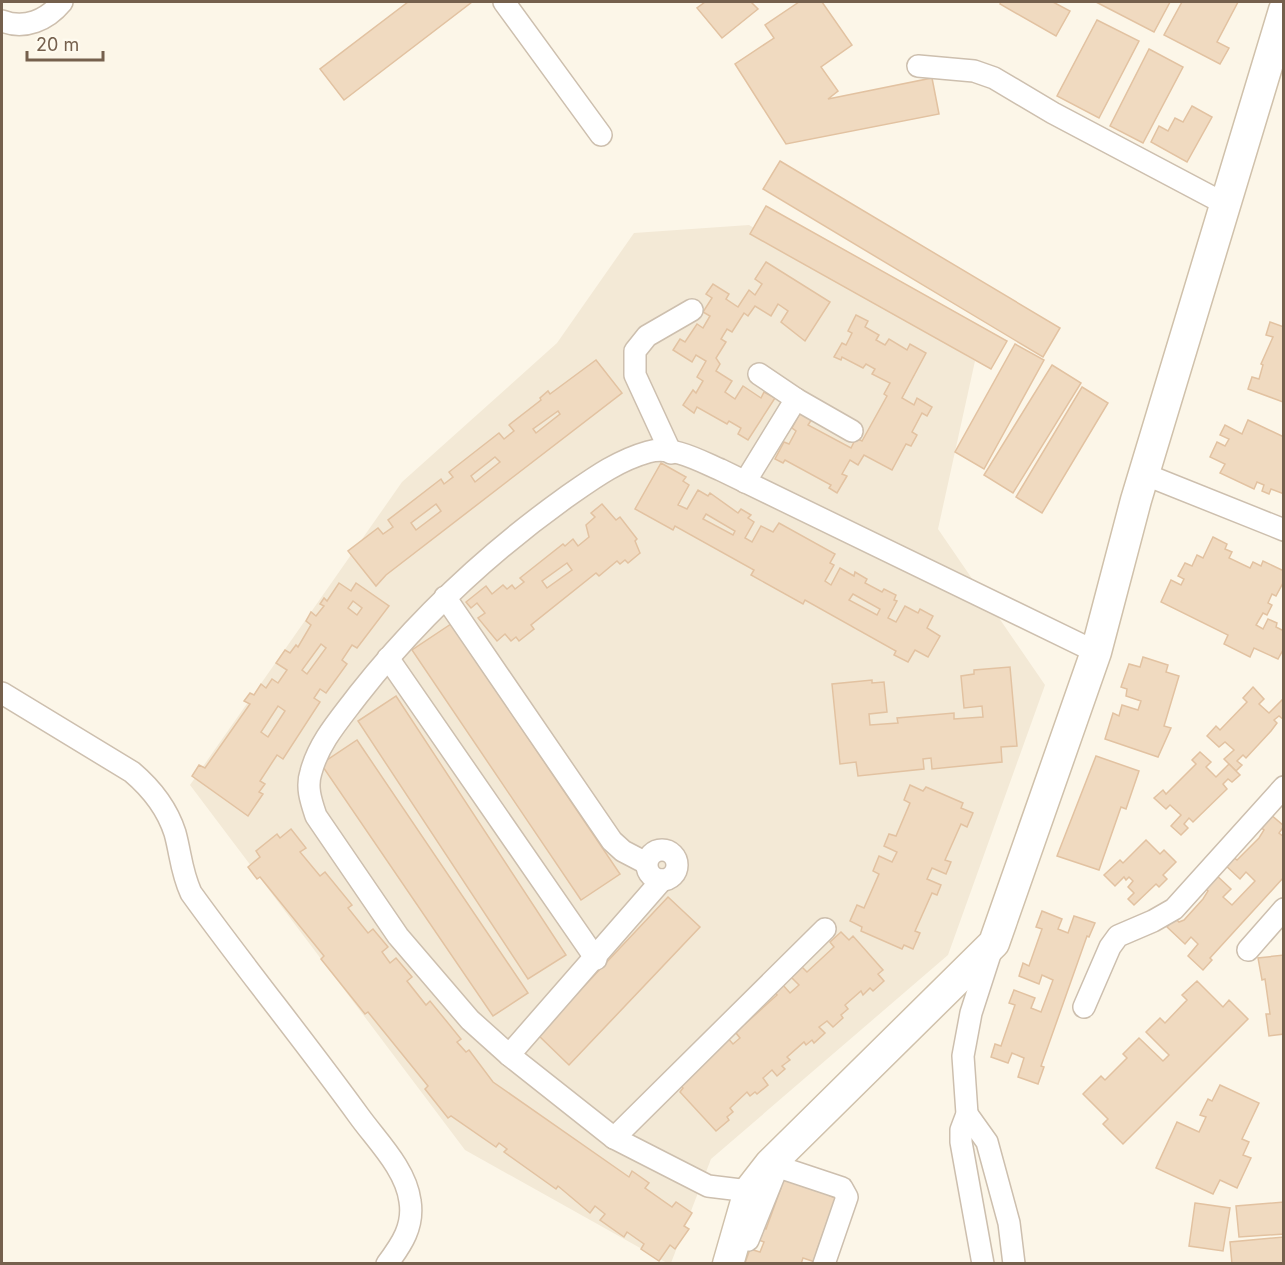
<svg xmlns="http://www.w3.org/2000/svg" width="1285" height="1265" viewBox="0 0 1285 1265" font-family="Inter,sans-serif">
<style>
.residential{fill:#f3e9d6}
.building{fill:#f0dac0;stroke:#e2c2a1;stroke-width:1.5;fill-rule:evenodd}
.lines{fill:none;stroke-linecap:round;stroke-linejoin:round}
.street-casing{stroke:#cdbfae;stroke-width:24}
.secondary-casing{stroke:#d0c1ab;stroke-width:33}
.street{stroke:#fff;stroke-width:21}
.secondary{stroke:#fff;stroke-width:30}
</style>
<rect width="100%" height="100%" fill="#fcf6e8"/>
<polygon class="residential" points="749,225 975,361 938,529 1045,685 948,955 711,1159 671,1263 667,1263 465,1150 190,785 402,482 557,343 634,233"/>
<g class="building">
<polygon points="408,2 472,2 344,100 320,69"/>
<polygon points="705,2 751,2 758,9 722,38 697,8"/>
<polygon points="799,2 822,2 852,45 821,67 838,91 828,99 932,78 939,114 786,144 735,64 774,38 765,25"/>
<polygon points="1001,2 1053,2 1070,11 1056,36 1000,4"/>
<polygon points="1096,2 1170,2 1154,32"/>
<polygon points="1182,2 1238,2 1217,42 1229,48 1220,64 1164,35"/>
<polygon points="1097,20 1139,41 1099,118 1057,96"/>
<polygon points="1149,49 1183,67 1143,143 1110,126"/>
<polygon points="1192,106 1212,117 1187,162 1151,142 1159,126 1168,131 1175,118 1183,122"/>
<polygon points="780,161 1060,328 1043,357 763,189"/>
<polygon points="766,206 1007,341 991,369 750,234"/>
<polygon points="766,262 830,302 805,341 781,322 788,311 778,304 771,316 755,306 748,316 744,313 732,332 727,329 721,339 726,342 716,358 720,364 716,371 732,381 725,392 735,399 743,386 761,398 764,392 775,398 748,440 738,434 741,428 729,421 727,424 697,407 694,413 683,405 693,390 696,393 703,381 697,377 706,361 696,355 692,362 673,350 680,339 685,342 697,324 703,328 710,316 703,312 712,298 706,294 713,284 729,294 726,299 738,307 749,290 755,295 762,284 755,279"/>
<polygon points="856,315 868,321 865,327 879,335 876,340 885,345 889,339 907,350 910,344 926,353 902,398 914,405 917,398 932,407 927,416 922,413 912,432 917,435 911,446 906,444 892,470 864,455 858,465 850,460 842,474 847,476 837,493 829,488 831,485 785,460 783,463 775,459 784,442 789,444 796,431 792,428 800,413 812,419 808,425 851,448 856,438 862,441 887,396 884,394 890,383 872,374 875,369 866,364 863,368 842,357 841,360 834,357 842,343 846,345 852,333 848,331"/>
<polygon points="1270,322 1284,327 1283,402 1248,389 1252,377 1259,379 1263,365 1261,364 1273,337 1266,335"/>
<polygon points="1015,344 1044,360 984,469 955,452"/>
<path d="M 596,360 L 622,393 L 386,575 L 376,586 L 348,551 L 378,528 L 383,534 L 393,527 L 388,520 L 441,479 L 444,484 L 453,477 L 449,472 L 499,433 L 504,439 L 514,431 L 509,425 L 541,400 L 540,398 L 548,391 L 550,394 ZM 558,411 L 560,414 L 536,433 L 533,429 ZM 495,457 L 500,462 L 475,482 L 471,476 ZM 436,504 L 441,511 L 416,530 L 411,523 Z"/>
<polygon points="1052,365 1081,383 1013,493 984,475"/>
<polygon points="1082,387 1108,403 1042,513 1016,497"/>
<polygon points="1248,420 1284,437 1284,494 1271,489 1269,494 1262,491 1264,485 1257,482 1254,489 1220,473 1225,464 1210,457 1217,442 1225,446 1229,439 1220,435 1225,425 1242,434"/>
<path d="M 661,463 L 686,477 L 683,481 L 689,485 L 678,505 L 687,509 L 698,490 L 708,496 L 710,493 L 738,513 L 741,509 L 751,515 L 748,518 L 754,522 L 745,538 L 752,542 L 761,526 L 773,532 L 779,523 L 835,554 L 830,563 L 834,565 L 825,581 L 831,585 L 840,568 L 854,576 L 855,572 L 867,579 L 865,583 L 882,592 L 884,589 L 896,595 L 894,600 L 897,601 L 888,618 L 896,622 L 905,606 L 918,613 L 920,609 L 933,616 L 927,628 L 940,636 L 928,657 L 915,650 L 908,662 L 894,655 L 896,651 L 805,600 L 803,604 L 751,575 L 754,570 L 675,526 L 673,530 L 635,509 ZM 706,514 L 735,531 L 733,535 L 703,519 ZM 853,594 L 880,609 L 877,615 L 849,600 Z"/>
<path d="M 602,504 L 616,520 L 620,517 L 637,539 L 635,541 L 640,553 L 628,563 L 625,560 L 620,564 L 617,561 L 599,576 L 596,573 L 531,625 L 534,629 L 519,641 L 516,637 L 511,641 L 505,634 L 497,641 L 478,618 L 485,613 L 477,603 L 471,608 L 466,602 L 486,586 L 492,594 L 503,585 L 507,589 L 512,585 L 515,589 L 524,582 L 520,578 L 563,544 L 565,546 L 573,539 L 578,546 L 589,537 L 586,525 L 595,517 L 591,513 ZM 567,563 L 572,570 L 547,588 L 542,581 Z"/>
<polygon points="1213,537 1227,544 1225,549 1232,552 1229,558 1250,568 1253,562 1261,566 1263,561 1284,571 1284,581 1276,596 1272,594 1268,603 1272,605 1267,615 1263,613 1256,625 1263,629 1268,619 1277,623 1276,627 1284,631 1284,648 1278,659 1254,648 1250,657 1224,644 1228,635 1161,602 1171,580 1181,585 1184,579 1178,576 1185,563 1192,566 1197,555 1203,558"/>
<path d="M 339,583 L 351,591 L 356,583 L 389,606 L 357,648 L 352,645 L 342,660 L 347,664 L 326,693 L 320,689 L 314,698 L 320,702 L 283,759 L 277,755 L 260,781 L 265,784 L 259,792 L 263,794 L 248,816 L 192,776 L 199,765 L 205,768 L 250,704 L 244,701 L 250,693 L 254,695 L 261,684 L 266,688 L 272,679 L 278,683 L 287,670 L 276,663 L 285,650 L 290,653 L 296,645 L 298,647 L 311,625 L 306,621 L 311,612 L 316,616 L 324,606 L 320,604 L 324,598 L 327,601 ZM 353,601 L 362,608 L 357,615 L 348,608 ZM 321,644 L 326,648 L 307,674 L 302,670 ZM 278,706 L 285,711 L 268,737 L 261,732 Z"/>
<polygon points="451,624 620,874 581,900 412,650"/>
<polygon points="1143,657 1168,665 1166,672 1179,676 1164,726 1171,728 1158,757 1105,739 1113,713 1119,716 1122,705 1138,710 1141,701 1126,696 1127,689 1121,687 1129,664 1140,667"/>
<polygon points="1010,667 1017,746 1001,747 1002,762 932,769 931,758 923,759 924,769 858,776 856,762 840,764 832,684 872,680 872,683 884,682 887,712 869,714 870,725 898,723 897,718 954,713 954,719 983,717 982,706 964,708 961,676 974,674 974,670"/>
<polygon points="1253,687 1264,699 1259,704 1269,713 1282,700 1284,701 1284,720 1279,716 1274,720 1277,723 1271,731 1246,758 1243,755 1237,761 1242,765 1236,771 1224,759 1234,750 1225,742 1219,747 1207,736 1216,726 1220,730 1247,702 1243,698"/>
<polygon points="396,696 566,955 528,979 358,721"/>
<polygon points="357,740 528,993 493,1016 321,764"/>
<polygon points="1200,752 1211,762 1206,767 1216,777 1229,764 1240,775 1232,782 1228,779 1223,784 1227,789 1193,822 1189,818 1184,824 1188,828 1181,835 1171,826 1181,815 1170,805 1166,809 1154,798 1163,790 1166,794 1196,764 1192,760"/>
<polygon points="1096,756 1139,771 1126,809 1121,807 1099,870 1057,856"/>
<polygon points="910,785 923,791 926,787 963,803 961,808 973,813 967,827 961,824 945,860 951,862 946,874 932,868 927,879 941,885 937,895 932,893 915,931 920,933 913,949 904,945 902,949 861,931 862,927 850,921 857,905 864,908 879,874 873,871 879,856 892,862 897,852 884,846 889,834 896,836 910,803 904,800"/>
<polygon points="1270,814 1284,826 1279,833 1284,837 1284,877 1210,958 1212,960 1203,970 1188,956 1198,944 1191,937 1185,944 1167,927 1175,918 1179,922 1184,920 1203,899 1208,891 1203,887 1215,874 1231,889 1223,897 1232,905 1255,881 1246,872 1240,879 1224,864 1232,856 1237,860 1259,838 1264,830 1259,826"/>
<polygon points="291,829 306,848 300,852 320,876 325,872 352,905 348,908 368,933 373,929 388,947 382,952 390,963 396,958 412,977 407,981 426,1005 430,1001 461,1039 457,1042 466,1052 469,1050 493,1082 629,1177 632,1171 649,1183 645,1188 672,1207 676,1202 692,1213 684,1226 689,1229 675,1249 670,1245 659,1261 641,1249 644,1244 627,1232 624,1237 600,1220 605,1214 595,1206 590,1213 558,1186 556,1189 504,1152 507,1149 499,1143 496,1147 451,1116 448,1118 425,1089 428,1086 368,1012 365,1014 321,959 324,956 260,877 257,879 248,867 260,857 256,851 277,834 280,838"/>
<polygon points="1146,840 1160,854 1164,850 1176,862 1163,875 1167,879 1159,887 1156,884 1134,905 1128,899 1134,893 1128,887 1133,881 1129,877 1126,880 1124,877 1115,886 1104,875 1120,860 1123,863"/>
<polygon points="668,897 700,927 569,1065 538,1035"/>
<polygon points="1042,911 1062,919 1058,929 1068,933 1074,916 1095,923 1089,937 1087,936 1041,1066 1044,1067 1038,1084 1018,1077 1024,1058 1012,1053 1008,1063 991,1057 995,1044 1001,1046 1015,1005 1009,1003 1014,990 1035,998 1031,1008 1041,1012 1053,980 1042,975 1039,984 1019,976 1023,963 1029,966 1042,929 1036,927"/>
<polygon points="841,932 849,940 853,936 883,970 878,974 884,981 873,991 870,988 863,995 861,991 845,1005 848,1009 841,1015 843,1018 833,1027 827,1021 819,1027 825,1033 814,1043 812,1040 806,1045 804,1042 787,1057 790,1060 782,1066 785,1069 777,1076 772,1070 763,1078 768,1085 757,1094 755,1092 750,1096 747,1092 730,1108 733,1112 727,1117 729,1120 716,1131 680,1092 683,1088 675,1080 725,1035 733,1044 740,1038 732,1028 742,1020 745,1024 777,995 774,991 782,984 790,993 799,985 791,977 802,967 807,972 834,947 830,942"/>
<polygon points="1284,955 1284,1034 1269,1036 1266,1014 1270,1014 1265,979 1262,980 1258,958"/>
<polygon points="1197,981 1223,1007 1229,1000 1248,1019 1123,1144 1103,1124 1108,1119 1083,1094 1101,1076 1105,1080 1127,1058 1123,1054 1139,1038 1163,1061 1169,1055 1146,1032 1160,1018 1165,1023 1187,1000 1182,995"/>
<polygon points="1220,1085 1259,1103 1242,1139 1249,1142 1243,1155 1251,1158 1237,1188 1220,1180 1213,1194 1156,1168 1177,1122 1199,1132 1206,1117 1200,1115 1208,1099 1212,1101"/>
<polygon points="776,1177 791,1182 792,1178 829,1191 828,1195 840,1200 831,1212 817,1250 821,1252 818,1263 803,1258 801,1264 745,1263 750,1249 760,1252 764,1242 754,1238 758,1226 766,1229 781,1188 773,1185"/>
<polygon points="1284,1202 1284,1234 1239,1237 1236,1206"/>
<polygon points="1195,1203 1230,1208 1223,1251 1189,1246"/>
<polygon points="1284,1237 1284,1264 1232,1264 1230,1242"/>
</g>
<g class="lines">
<defs>
<g id="street">
<polyline points="504,2 601,135"/>
<path d="M 2,21 C 25,30 47,20 62,2"/>
<polyline points="918,66 974,71 994,78 1053,113 1225,204"/>
<polyline points="796,399 852,431"/>
<polyline points="671,453 635,375 635,351 647,336 692,310"/>
<polyline points="1144,474 1284,530"/>
<polyline points="745,482 796,399 759,374"/>
<polyline points="445,597 612,841 623,851 646,863"/>
<polyline points="388,658 596,959"/>
<path d="M 2,693 L 132,772 C 152,789 167,808 175,833 C 181,855 181,871 191,893 C 245,968 304,1040 359,1116 C 377,1141 406,1169 410,1201 C 414,1226 402,1244 387,1264"/>
<circle cx="662" cy="865" r="15"/>
<polyline points="1248,950 1284,909"/>
<polyline points="1084,1007 1110,947 1118,936 1153,921 1174,909 1284,787"/>
<polyline points="509,1055 662,880"/>
<polyline points="967,1114 987,1142 1009,1223 1014,1264"/>
<polyline points="614,1138 825,929"/>
<polyline points="770,1164 842,1188 847,1197 824,1264"/>
<path d="M 749,1191 L 708,1186 L 614,1138 L 509,1055 L 470,1020 L 398,936 L 316,816 C 311,801 306,787 311,772 C 319,742 340,719 358,695 C 417,620 487,554 565,498 C 591,480 616,461 648,452 C 672,445 700,461 721,470 L 1096,652"/>
<polyline points="748,1240 777,1168"/>
<polyline points="983,1264 961,1142 961,1130 967,1114 963,1056 971,1013 992,948"/>
</g>
<polyline id="secondary" points="728,1264 749,1191 770,1164 994,943 1096,652 1136,500 1284,10"/>
</defs>
<use href="#street" class="street-casing"/>
<use href="#secondary" class="secondary-casing"/>
<use href="#street" class="street"/>
<use href="#secondary" class="secondary"/>
</g>
<rect width="1285" height="1265" fill="none" stroke="#75604d" stroke-width="6"/>
<path d="M27 51v9h76v-9" fill="none" stroke="#75604d" stroke-width="3"/>
<text x="36" y="51" font-size="18" fill="#75604d" stroke="#fefaee" stroke-width="4.5" paint-order="stroke">20 m</text>
</svg>
